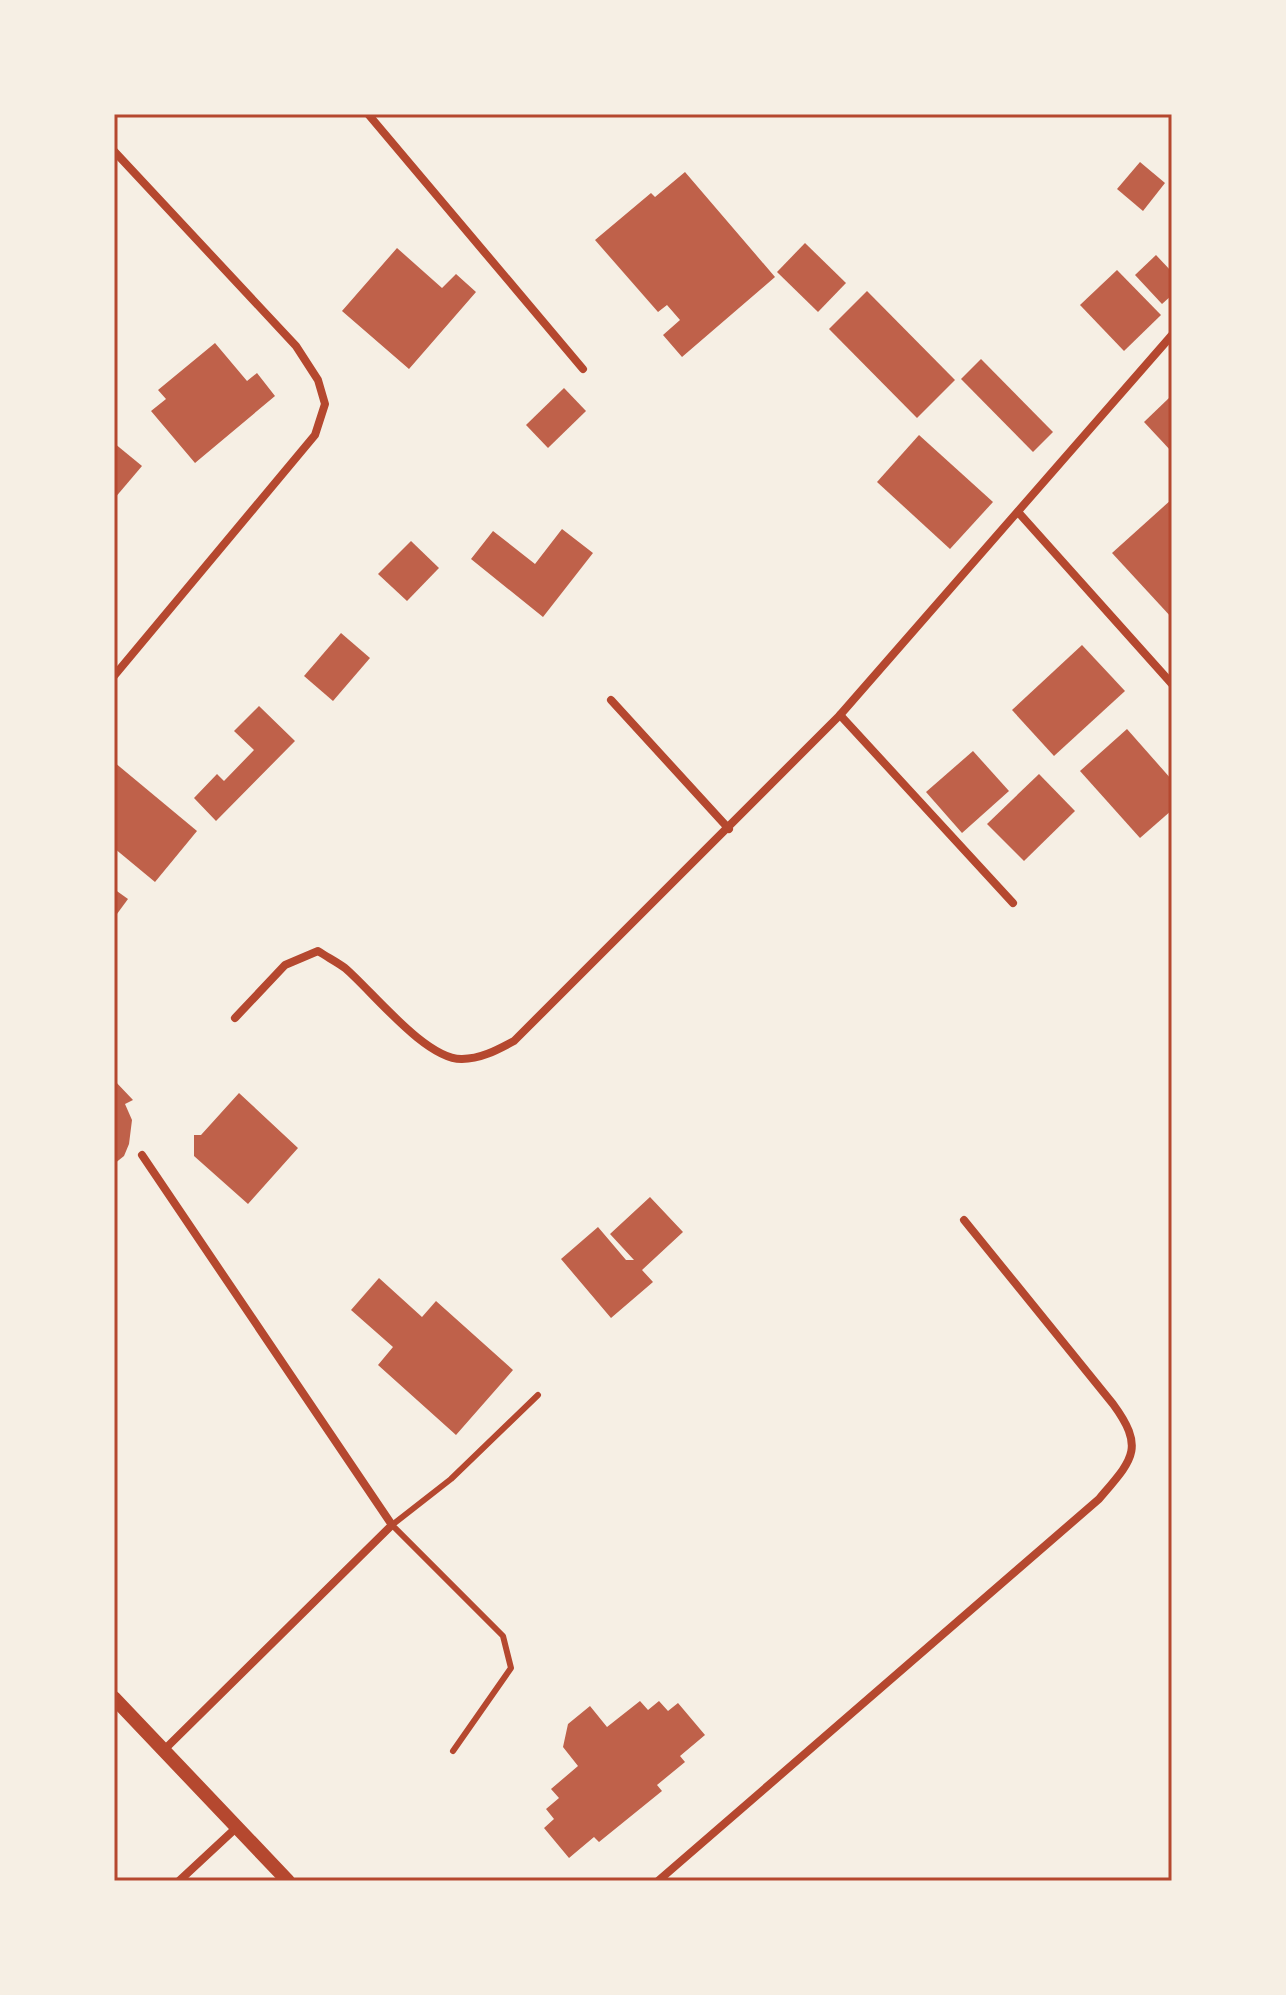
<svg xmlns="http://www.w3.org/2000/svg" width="1286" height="1995" viewBox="0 0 1286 1995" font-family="'IBM Plex Serif',serif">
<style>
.building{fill:#bf614a}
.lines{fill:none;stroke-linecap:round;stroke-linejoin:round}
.service{stroke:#b5482f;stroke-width:6}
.minor{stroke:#b5482f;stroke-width:8}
.tertiary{stroke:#b5482f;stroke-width:14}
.neatline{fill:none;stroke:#b5482f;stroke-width:3}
</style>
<rect width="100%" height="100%" fill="#f6efe4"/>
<g class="building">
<polygon points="1140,162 1165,183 1143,211 1117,189"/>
<polygon points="685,172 775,277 682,357 663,335 680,320 667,305 658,312 595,240 651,193 655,197"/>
<polygon points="805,243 846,283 818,312 777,272"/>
<polygon points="397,248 442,288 456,274 476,292 409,369 342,311"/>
<polygon points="1156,255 1172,272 1172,295 1162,304 1135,275"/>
<polygon points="1117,270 1161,315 1124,351 1080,305"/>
<polygon points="867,291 955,380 917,418 829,329"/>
<polygon points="215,343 247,381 257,373 275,396 195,463 151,411 166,399 158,390"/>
<polygon points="981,359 1053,432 1033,452 961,379"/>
<polygon points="564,388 586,411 548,448 526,425"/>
<polygon points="1169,398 1172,401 1172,452 1144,422"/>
<polygon points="919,435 993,502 950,549 877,482"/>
<polygon points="114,443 142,466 114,499"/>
<polygon points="1172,499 1172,618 1112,553"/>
<polygon points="562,529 593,553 543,617 471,559 493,531 535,564"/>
<polygon points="411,541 439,568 407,601 378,574"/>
<polygon points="341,633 370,658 333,701 304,676"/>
<polygon points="1082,645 1125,691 1054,756 1012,710"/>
<polygon points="259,706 295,741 216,821 194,798 217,774 224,781 254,750 234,731"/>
<polygon points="1127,729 1172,780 1172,810 1140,838 1080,771"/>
<polygon points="973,751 1009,791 962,833 926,792"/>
<polygon points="114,762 197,831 155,882 114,848"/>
<polygon points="1039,774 1075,811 1024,861 987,824"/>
<polygon points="114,889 128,899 114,918"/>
<polygon points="114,1080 133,1100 125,1104 132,1120 129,1144 124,1156 114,1164"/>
<polygon points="239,1093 298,1148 248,1204 194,1156 194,1135 201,1135"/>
<polygon points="650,1197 683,1232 642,1270 653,1282 611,1318 561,1259 598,1227 626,1260 634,1260 610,1234"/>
<polygon points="379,1278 422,1317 436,1301 513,1370 456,1435 378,1365 393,1347 351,1310"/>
<polygon points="640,1701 648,1710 659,1701 668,1711 678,1703 705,1735 680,1756 685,1762 657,1785 662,1791 599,1842 594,1837 569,1858 544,1828 554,1819 546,1809 559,1798 551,1789 578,1766 563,1747 568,1724 590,1706 607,1727"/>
</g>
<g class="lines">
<polyline class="service" points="453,1751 511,1668 503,1636 392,1525 451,1479 538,1395"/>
<g class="minor">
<polyline points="368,114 583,369"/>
<polyline points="114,151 296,346 318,380 325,404 315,435 114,676"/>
<polyline points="1018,512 1172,684"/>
<polyline points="611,700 729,829"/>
<polyline points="840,715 1013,903"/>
<path d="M 235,1018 L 285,965 L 318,951 C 327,957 337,962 345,968 C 372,991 426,1060 462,1059 C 481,1059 497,1050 514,1041 L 840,715 L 1172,335"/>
<polyline points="142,1155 392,1525 164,1750"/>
<polyline points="179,1881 236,1828"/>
<path d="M 658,1881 L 1099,1499 C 1132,1460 1146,1449 1113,1404 L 964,1220"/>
</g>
<polyline class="tertiary" points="114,1698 288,1881"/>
</g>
<rect width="1286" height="1995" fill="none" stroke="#f6efe4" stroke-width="232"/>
<rect x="116" y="116" width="1054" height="1763" class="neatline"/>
</svg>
